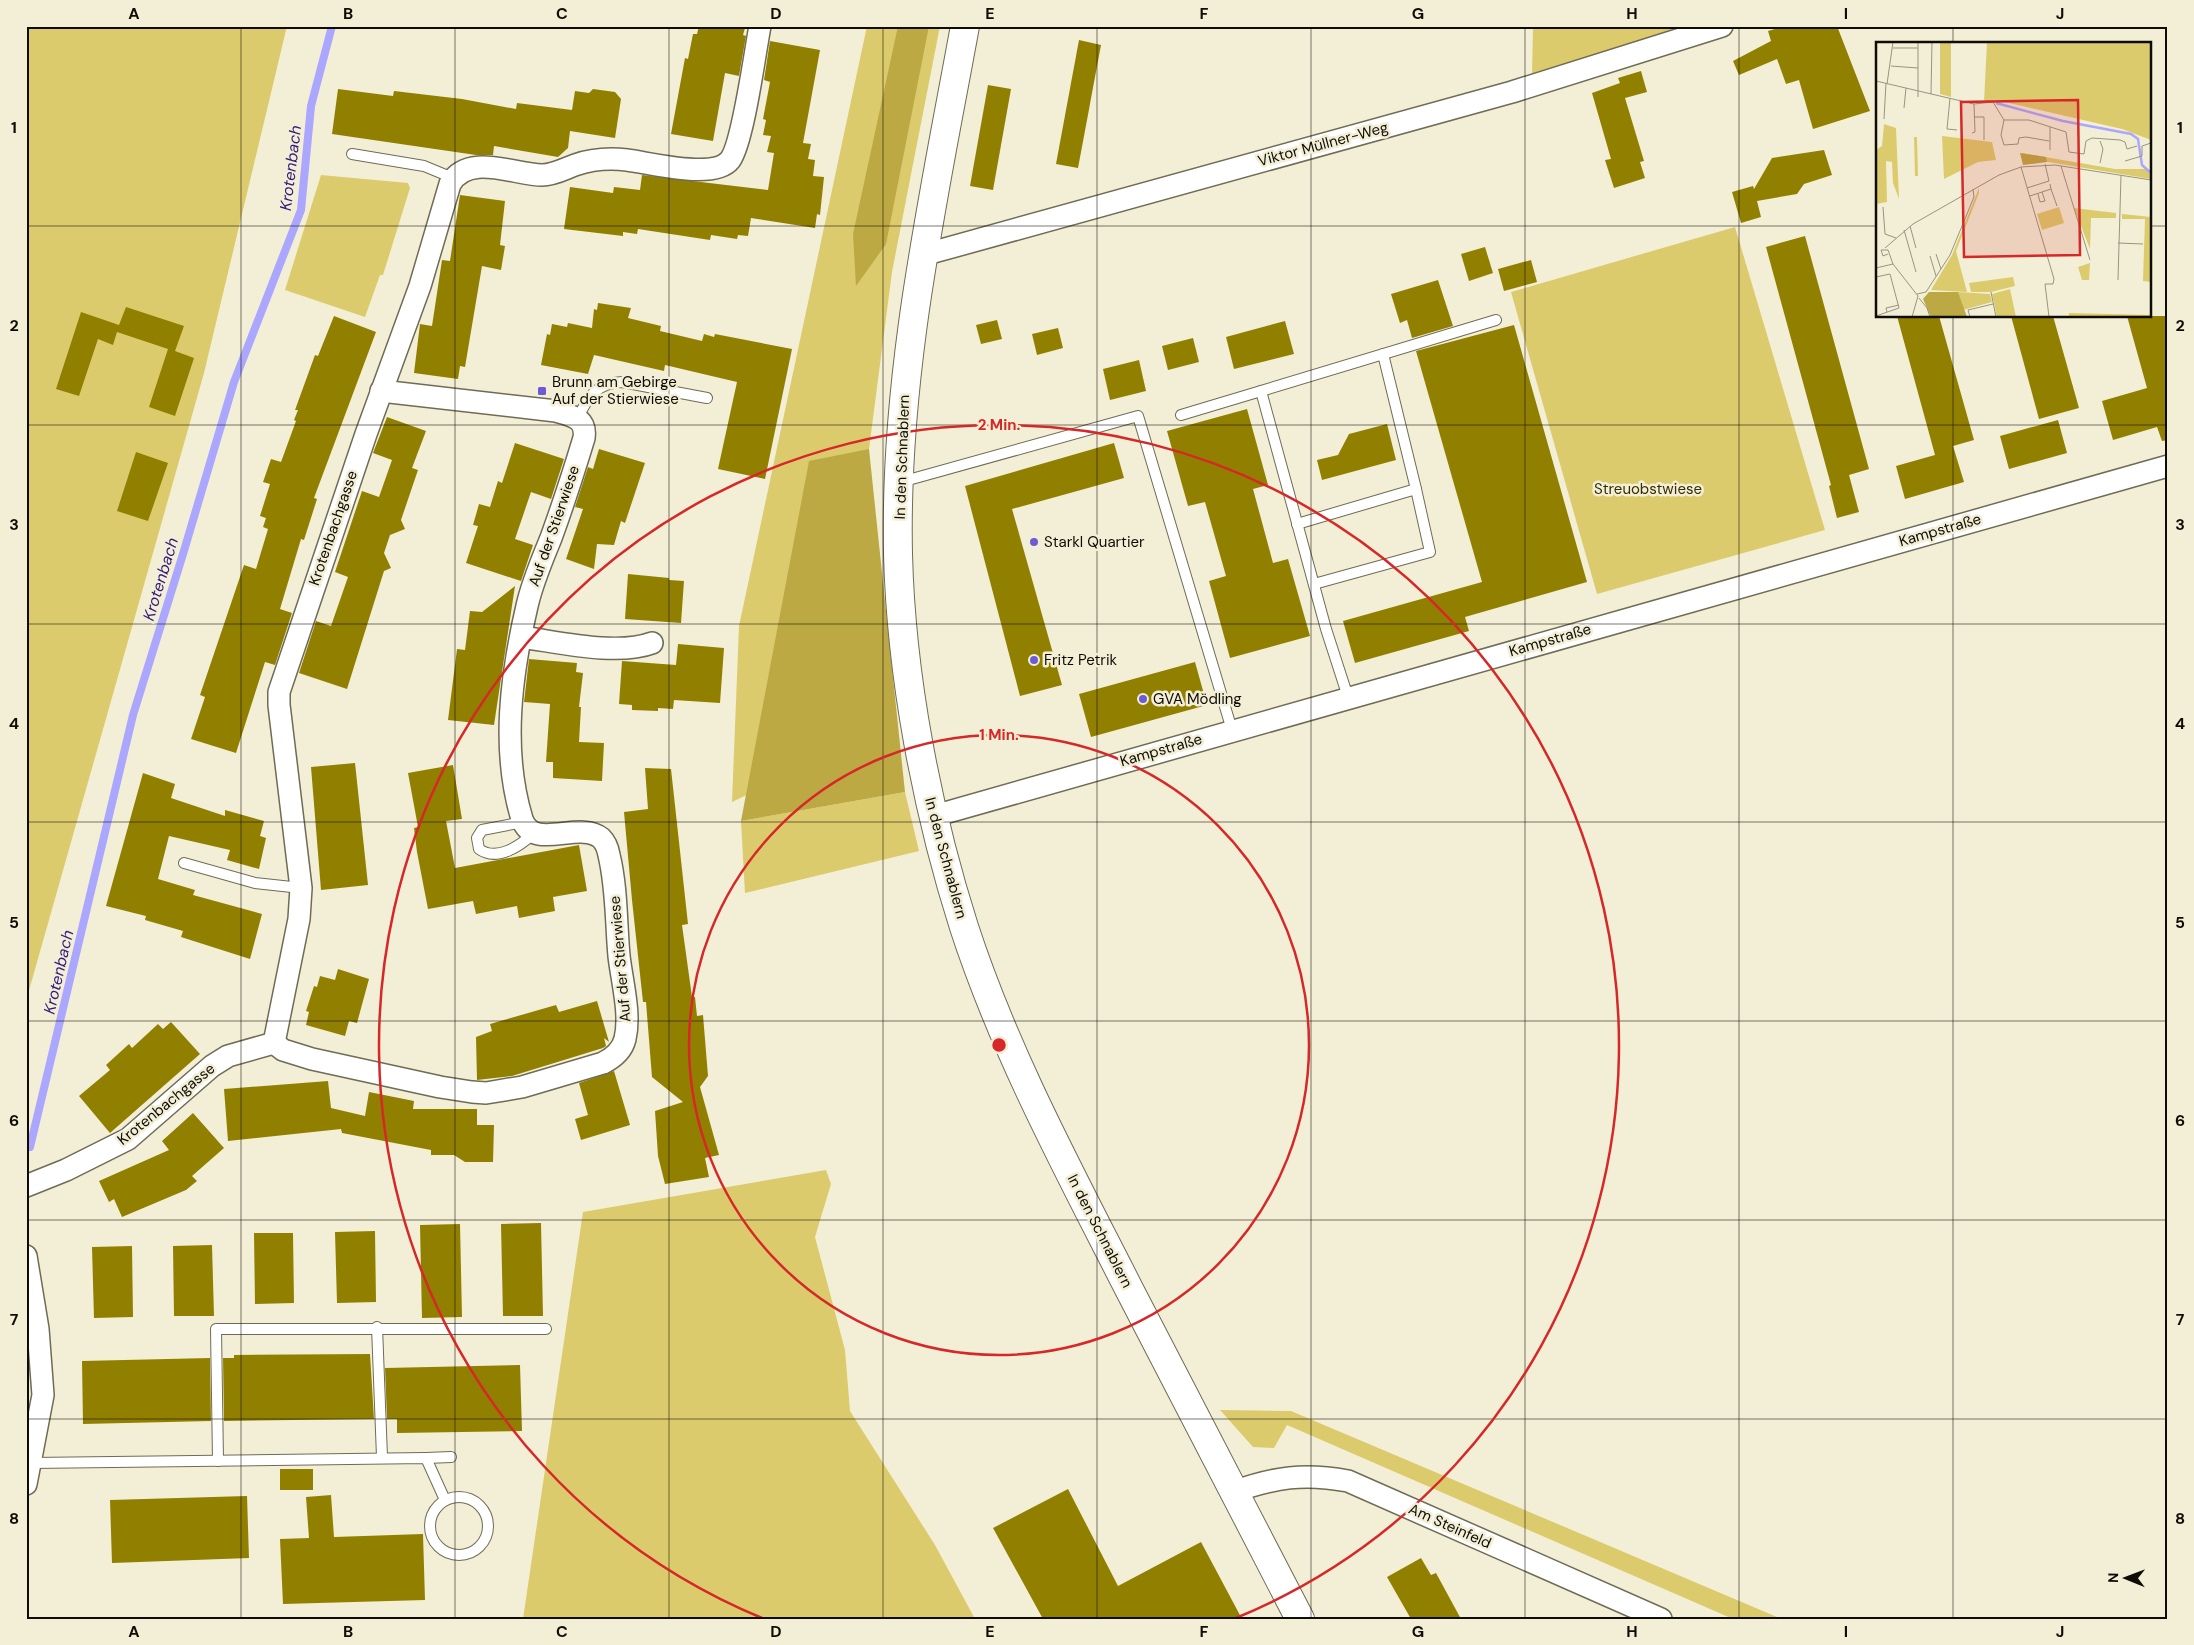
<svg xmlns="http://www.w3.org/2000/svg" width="2194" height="1645" viewBox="0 0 2194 1645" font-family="'DM Sans',sans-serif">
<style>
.green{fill:#dccb6c}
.forest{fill:#bca943}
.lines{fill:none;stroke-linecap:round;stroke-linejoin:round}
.stream{stroke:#aba7fe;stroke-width:8}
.building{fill:#917f00}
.lane-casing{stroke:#6f6b55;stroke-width:12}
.street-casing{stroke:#6f6b55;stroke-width:24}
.secondary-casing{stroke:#6f6b55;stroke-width:30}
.lane{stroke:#fff;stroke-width:10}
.street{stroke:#fff;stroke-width:21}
.secondary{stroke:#fff;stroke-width:28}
.grid{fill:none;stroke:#0e0c05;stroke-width:1;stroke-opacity:0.55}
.ring{fill:none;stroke:#d62828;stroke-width:2.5}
.poi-dot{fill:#6c5bd5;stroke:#f3efd6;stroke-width:2}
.labels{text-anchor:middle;stroke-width:5;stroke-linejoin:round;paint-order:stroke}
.street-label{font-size:15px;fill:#0e0c05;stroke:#f3efd6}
.poi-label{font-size:15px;fill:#0e0c05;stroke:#f3efd6;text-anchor:start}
.park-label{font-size:15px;fill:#362e01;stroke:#f3efd6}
.water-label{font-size:16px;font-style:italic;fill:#32197c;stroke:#f3efd6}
.inset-river{fill:none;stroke:#aba7fe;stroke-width:2.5}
.inset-road{fill:none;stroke:#979482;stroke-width:1}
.view{fill:#d62828;fill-opacity:0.15;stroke:#d62828;stroke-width:2.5}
.inset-edge{fill:none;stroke:#0e0c05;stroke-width:2.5}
.centre{fill:#d62828;stroke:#f3efd6;stroke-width:2.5}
.ring-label{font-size:15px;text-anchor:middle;font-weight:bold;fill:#d62828;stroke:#f3efd6;stroke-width:5;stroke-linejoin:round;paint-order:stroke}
.neatline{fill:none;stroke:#0e0c05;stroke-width:2}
.grid-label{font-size:16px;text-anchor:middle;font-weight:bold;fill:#0e0c05}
</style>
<rect width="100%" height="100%" fill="#f3efd6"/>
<g class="green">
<polygon points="26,26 287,26 204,373 26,1001"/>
<polygon points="867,26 940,26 892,272 869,449 814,763 732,802 739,626"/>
<polygon points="1533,26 1685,26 1532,75"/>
<polygon points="321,175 408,183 410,188 383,275 380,275 365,317 285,290"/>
<polygon points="1735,227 1825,530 1597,594 1511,292"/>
<polygon points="905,792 919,851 745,893 741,821"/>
<polygon points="826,1170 831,1184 815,1237 845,1350 850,1411 935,1545 975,1619 523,1619 583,1212"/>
<polygon points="1220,1410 1291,1411 1782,1619 1733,1619 1287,1425 1274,1448 1253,1447"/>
</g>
<g class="forest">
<polygon points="898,26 929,26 886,244 856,286 853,234"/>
<polygon points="869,449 905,792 741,821 809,461"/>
</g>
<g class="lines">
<polyline class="stream" points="30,1147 133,715 183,554 234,382 301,210 311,106 332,26"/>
</g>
<g class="building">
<polygon points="699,26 745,28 743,35 746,36 739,76 725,73 713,141 671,134 685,58 688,59 693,34 697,34"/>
<polygon points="1785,26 1837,26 1870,111 1813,129 1799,80 1786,84 1777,59 1739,75 1733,61 1771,41 1768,31"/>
<polygon points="1079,40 1101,45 1078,168 1056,164"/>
<polygon points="770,41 820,50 803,143 811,144 808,159 815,160 813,176 824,177 820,215 817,214 815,228 751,218 748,236 738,235 737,239 711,235 710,240 638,229 637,234 623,232 623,236 564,229 570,187 613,193 614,187 640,190 642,175 768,190 774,153 767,152 771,136 763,135 766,120 763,119 770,82 764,80"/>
<polygon points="1641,71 1647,92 1625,98 1644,161 1640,162 1645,178 1614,188 1605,160 1611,159 1592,93 1620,83 1618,78"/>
<polygon points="988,85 1011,89 993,190 970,186"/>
<polygon points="338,89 393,96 394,91 462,99 516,109 517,103 572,110 575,91 589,93 593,89 615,92 621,99 615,138 570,131 568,148 558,157 494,146 493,155 476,155 332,134"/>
<polygon points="1824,150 1832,175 1804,184 1797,194 1757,201 1761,217 1741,223 1732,192 1753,186 1754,189 1772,158"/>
<polygon points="460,195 505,201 500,245 505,246 501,270 482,266 465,367 460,366 458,379 414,373 420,324 432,326 442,260 450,261"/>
<polygon points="1805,236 1869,469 1849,475 1859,512 1837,518 1829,486 1831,485 1766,247"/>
<polygon points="1485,247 1493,273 1469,281 1461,254"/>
<polygon points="1531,260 1537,282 1504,291 1498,269"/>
<polygon points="1438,280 1453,326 1412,338 1407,320 1400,323 1391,294"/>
<polygon points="598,303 631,308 628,318 661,326 660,331 702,341 704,334 714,337 715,334 792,349 765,479 718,469 737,382 665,365 664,371 594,355 588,374 541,365 547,334 550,335 552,324 567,327 568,323 592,328 594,309 597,310"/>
<polygon points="126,307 184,326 175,351 194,358 175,416 149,407 168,349 117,332 113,345 98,339 79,396 56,389 81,312 119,325"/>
<polygon points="334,316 376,332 314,498 317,499 304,540 301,539 280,609 292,613 275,665 265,662 236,753 191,739 205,697 200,695 244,565 256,569 268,529 263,527 266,518 260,516 270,484 263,482 271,459 281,462 296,421 294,420 298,410 295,410 315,355 318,356"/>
<polygon points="1897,316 1939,316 1974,440 1953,446 1964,482 1905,499 1896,466 1935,455"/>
<polygon points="2011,316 2053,316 2079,408 2039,419"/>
<polygon points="2127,316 2168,316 2168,440 2162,441 2157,427 2113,440 2102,401 2147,388"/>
<polygon points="997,320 1002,339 981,344 976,325"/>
<polygon points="1285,321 1294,354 1234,369 1226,337"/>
<polygon points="1514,325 1587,582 1465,617 1469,631 1355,663 1343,621 1482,582 1416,351"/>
<polygon points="1058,328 1063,348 1037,355 1032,334"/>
<polygon points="1193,338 1199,362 1168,370 1162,346"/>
<polygon points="1139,360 1146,391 1110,400 1103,369"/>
<polygon points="1247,409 1268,485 1253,489 1273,563 1288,559 1310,636 1230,658 1209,581 1226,576 1205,502 1188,506 1167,431"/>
<polygon points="387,417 426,431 412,468 418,470 401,520 405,529 390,535 384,553 391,568 384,571 347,689 299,673 316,621 331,626 348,577 335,572 362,491 379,497 392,460 373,453"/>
<polygon points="2058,420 2067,453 2009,469 2000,436"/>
<polygon points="1387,424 1396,460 1322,480 1317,460 1338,455 1349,434"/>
<polygon points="515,443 564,459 551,499 531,492 515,539 533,545 521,581 466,563 478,526 473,525 479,504 490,507 498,481 502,483"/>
<polygon points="1114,443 1124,478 1012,509 1062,685 1020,696 965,486"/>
<polygon points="599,449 645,463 625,523 621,521 614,545 597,544 594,569 566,559 583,509 575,507 588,467 593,469"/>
<polygon points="136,452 168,463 148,521 117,511"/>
<polygon points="628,574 669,578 669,580 684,581 681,623 625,619"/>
<polygon points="515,586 494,725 448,720 457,649 465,650 470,611 482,612"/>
<polygon points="678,644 724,648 720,703 674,700 673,709 658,708 658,711 632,710 632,705 619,704 622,661 676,665"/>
<polygon points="529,659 577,663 576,672 583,673 579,707 581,707 579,742 604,743 602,781 553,778 553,762 546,762 550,704 524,702"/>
<polygon points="1195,662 1207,705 1091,737 1079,694"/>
<polygon points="355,763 368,885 321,890 311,767"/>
<polygon points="453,765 462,819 446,821 455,868 579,845 587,891 553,897 555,911 519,918 517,906 476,914 473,901 428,909 417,852 414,828 418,827 408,773"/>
<polygon points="645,768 671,769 688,924 682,925 692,997 695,997 697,1016 703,1015 708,1076 700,1087 719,1155 705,1158 709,1177 665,1184 658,1156 655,1111 683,1102 652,1077 646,1002 643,1002 632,900 624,812 648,809"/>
<polygon points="143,773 175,784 171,798 225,816 225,810 264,821 260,836 266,838 259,869 227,860 230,850 169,836 158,879 195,890 193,895 262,914 250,959 181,937 183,931 145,920 146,916 106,906"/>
<polygon points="338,969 369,979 357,1023 349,1021 345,1036 306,1025 309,1012 306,1011 314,986 317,987 320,976 335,980"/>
<polygon points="597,1001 609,1042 604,1038 606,1046 603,1048 512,1076 477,1080 476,1037 492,1031 490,1024 556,1005 559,1012"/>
<polygon points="171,1022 200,1054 110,1133 79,1096 110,1070 106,1065 129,1044 132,1048 158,1024 163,1029"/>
<polygon points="614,1071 630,1125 581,1140 575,1119 588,1115 579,1083"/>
<polygon points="328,1081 331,1108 365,1116 369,1092 414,1101 413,1109 477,1109 477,1125 494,1125 493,1162 465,1162 454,1155 431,1155 431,1150 342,1133 341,1129 228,1141 224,1089"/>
<polygon points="193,1113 224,1148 192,1176 197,1181 186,1190 122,1217 114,1199 109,1202 99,1181 169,1150 162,1141"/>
<polygon points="541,1223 543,1316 503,1316 501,1224"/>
<polygon points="460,1224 462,1317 422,1318 420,1225"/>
<polygon points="375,1231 376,1302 337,1303 335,1232"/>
<polygon points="254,1233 293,1233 294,1303 255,1304"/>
<polygon points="212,1245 214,1316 174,1316 173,1246"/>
<polygon points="132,1246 133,1317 94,1318 92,1247"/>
<polygon points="370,1354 374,1419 224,1421 223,1358 234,1358 234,1355"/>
<polygon points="210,1358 211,1421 83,1424 82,1361"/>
<polygon points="520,1365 522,1431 397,1433 397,1419 387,1419 385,1368"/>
<rect x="280" y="1469" width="33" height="21"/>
<polygon points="1068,1489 1118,1586 1201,1542 1242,1619 1043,1619 993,1528"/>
<polygon points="331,1495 334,1537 423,1534 425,1600 283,1604 280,1539 309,1538 306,1497"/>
<polygon points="247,1496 249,1558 112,1563 110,1500"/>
<polygon points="1421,1558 1431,1575 1436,1573 1461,1619 1411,1619 1387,1577"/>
</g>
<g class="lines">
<defs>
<g id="lane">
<polyline points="352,154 424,166 453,178"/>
<polyline points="1383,354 1416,489"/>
<polyline points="1261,391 1496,320"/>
<polyline points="1181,415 1261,391 1326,629 1348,697"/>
<path d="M 578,418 C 588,396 597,383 622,382 L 707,398"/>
<polyline points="901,482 1138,416 1232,730"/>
<polyline points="1297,524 1416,489 1430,552 1314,584"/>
<path d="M 523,822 L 482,830 L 477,838 L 479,849 C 497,862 520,846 534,833"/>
<polyline points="184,863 255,883 301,888"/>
<polyline points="377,1327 382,1457"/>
<polyline points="426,1458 451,1457"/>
<polyline points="218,1461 216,1329 546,1329"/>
<polyline points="31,1463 426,1458 445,1500"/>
<circle cx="459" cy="1526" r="29"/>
</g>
<g id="street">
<polyline points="923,255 1512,92 1722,26"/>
<path d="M 521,637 C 559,642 617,656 652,643"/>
<polyline points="934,816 2168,466"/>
<path d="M 274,1043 L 299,919 L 301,888 L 279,705 L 279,692 L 366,434 L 420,286 L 450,184 C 468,152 515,175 542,175 C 554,175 564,169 575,165 C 592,159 609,158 627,160 C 651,163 714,180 730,160 C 743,143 755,52 760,26"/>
<path d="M 274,1043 L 283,1050 L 312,1059 L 440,1087 L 472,1092 L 486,1093 L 522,1087 L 603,1063 C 613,1058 622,1051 625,1039 C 631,1014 622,982 619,956 C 616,923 617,888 609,855 C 608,849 605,842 601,838 C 579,820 533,852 522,819 C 501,750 511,675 527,606 C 532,583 542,560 551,538 C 563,505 574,471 584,438 C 587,418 572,416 556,411 L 381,391"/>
<polyline points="26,1186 66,1170 128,1139 212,1066 228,1056 274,1043"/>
<polyline points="26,1256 38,1329 43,1395 26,1484"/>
<path d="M 1233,1492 C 1275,1477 1304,1473 1348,1481 L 1661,1619"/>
</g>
<path id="secondary" d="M 965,26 C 933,201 894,375 898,554 C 901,676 927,811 964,927 C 1005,1053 1069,1171 1129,1289 C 1185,1399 1242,1509 1300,1619"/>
</defs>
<use href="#lane" class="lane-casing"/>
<use href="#street" class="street-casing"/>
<use href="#secondary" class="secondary-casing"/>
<use href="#lane" class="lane"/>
<use href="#street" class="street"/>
<use href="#secondary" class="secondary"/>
</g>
<path class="grid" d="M 241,26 L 241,1619M 455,26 L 455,1619M 669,26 L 669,1619M 883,26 L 883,1619M 1097,26 L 1097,1619M 1311,26 L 1311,1619M 1525,26 L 1525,1619M 1739,26 L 1739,1619M 1953,26 L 1953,44M 26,226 L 1878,226M 2150,226 L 2168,226M 1953,316 L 1953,1619M 26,425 L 2168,425M 26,624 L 2168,624M 26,822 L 2168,822M 26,1021 L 2168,1021M 26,1220 L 2168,1220M 26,1419 L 2168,1419"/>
<g class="ring">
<circle cx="999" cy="1045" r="310"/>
<path d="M762 1618A620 620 0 1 1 1236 1618"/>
</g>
<g class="poi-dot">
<rect x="537" y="386" width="10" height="10" rx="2.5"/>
<circle cx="1034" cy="542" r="5"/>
<circle cx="1034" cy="660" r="5"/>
<circle cx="1143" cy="699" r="5"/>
</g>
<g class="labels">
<g class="street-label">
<text transform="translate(1323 144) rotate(-15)" y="5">Viktor Müllner-Weg</text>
<text transform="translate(902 457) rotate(-88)" y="5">In den Schnablern</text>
<text transform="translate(554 526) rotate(-71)" y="5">Auf der Stierwiese</text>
<text transform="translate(333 528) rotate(-71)" y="5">Krotenbachgasse</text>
<text transform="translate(1940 530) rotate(-16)" y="5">Kampstraße</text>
<text transform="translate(1550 640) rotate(-16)" y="5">Kampstraße</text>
<text transform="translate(1161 750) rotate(-16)" y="5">Kampstraße</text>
<text transform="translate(946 858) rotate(75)" y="5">In den Schnablern</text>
<text transform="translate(620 959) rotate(-95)" y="5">Auf der Stierwiese</text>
<text transform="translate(166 1104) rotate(-39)" y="5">Krotenbachgasse</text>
<text transform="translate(1100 1231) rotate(63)" y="5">In den Schnablern</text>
<text transform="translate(1450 1526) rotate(24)" y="5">Am Steinfeld</text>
</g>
<g class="poi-label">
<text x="552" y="387">Brunn am Gebirge<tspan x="552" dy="17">Auf der Stierwiese</tspan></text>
<text x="1044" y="547">Starkl Quartier</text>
<text x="1044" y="665">Fritz Petrik</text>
<text x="1153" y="704">GVA Mödling</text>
</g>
<g class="park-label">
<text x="1648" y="494">Streuobstwiese</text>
</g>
<g class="water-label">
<text transform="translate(290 168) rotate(-83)" y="6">Krotenbach</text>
<text transform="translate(160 579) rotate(-73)" y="6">Krotenbach</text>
<text transform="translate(58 972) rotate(-77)" y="6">Krotenbach</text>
</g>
</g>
<g transform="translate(1876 42)">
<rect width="275" height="275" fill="#f3efd6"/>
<path d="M 64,0 L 75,0 L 75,55 L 64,52 ZM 111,0 L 275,0 L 275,98 L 246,87 L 120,58 L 108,60 ZM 8,82 L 20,86 L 23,157 L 17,141 L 16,120 L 10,119 L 11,160 L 0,162 L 0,108 L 6,104 ZM 66,94 L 116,100 L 120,118 L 102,120 L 68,137 ZM 38,95 L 41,95 L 42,134 L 39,134 ZM 146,111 L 239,127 L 272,127 L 275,137 L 148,116 ZM 103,146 L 103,151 L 80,209 L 91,250 L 55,248 L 76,213 ZM 183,165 L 188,181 L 166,188 L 161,172 ZM 198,166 L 240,171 L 240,176 L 215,176 L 214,207 ZM 246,172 L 275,175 L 275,240 L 267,239 L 269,177 L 246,177 ZM 214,221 L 213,238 L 206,238 L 202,225 ZM 137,235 L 139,244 L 115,250 L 95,250 L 93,241 ZM 134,247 L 140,275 L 121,275 L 116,252 ZM 82,250 L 114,252 L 116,260 L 87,268 ZM 193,271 L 275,273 L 275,275 L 193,274 Z" fill="#dccb6c"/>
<path d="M 144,111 L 170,115 L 171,120 L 147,123 ZM 53,250 L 82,250 L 91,275 L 55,275 L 47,257 Z" fill="#bca943"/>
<path class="inset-river" d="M 120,61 L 187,79 L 255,92 L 262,97 L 266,123 L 275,131"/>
<path class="inset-road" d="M 42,0 L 42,55M 0,5 L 0,41M 17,6 L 42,6M 15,24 L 42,26M 0,39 L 98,62 L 117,60 L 128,78 L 153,78 L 190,90 L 193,110 L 208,112 L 210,99 L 216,96 L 244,98 L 249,100 L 251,107 L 261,104M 11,42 L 17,0M 55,52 L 56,0M 74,56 L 71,87 L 81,88M 28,66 L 30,46M 98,75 L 108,75 L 108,98M 8,77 L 10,41M 128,78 L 125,93 L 128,103 L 142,102 L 143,96 L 150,95 L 173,99M 96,91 L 99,90 L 98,62M 224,99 L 227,107 L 224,121M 174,108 L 174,85M 249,119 L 266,114 L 266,104 L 275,101M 185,124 L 214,218M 145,125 L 178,237 L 177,242 L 169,242 L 173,275M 151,146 L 173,139 L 169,122M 175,147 L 181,164M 162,152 L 164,160 L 169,159 L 166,150M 154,154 L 175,147 L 174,142M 7,165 L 9,192 L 20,196M 34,184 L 40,206M 28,188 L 40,230M 242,201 L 267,202M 9,206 L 37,182 L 123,133 L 145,125 L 179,123 L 275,138M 12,212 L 7,214 L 5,208 L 12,208 L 17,222 L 42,254 L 36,275M 60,212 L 65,227M 54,214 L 60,234M 0,226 L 17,222M 0,235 L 14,232 L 23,266 L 0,274M 242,238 L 245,133M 115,250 L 120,275M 41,252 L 50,250 L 74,213 L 98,155 L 97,147M 43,256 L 51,266 L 54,275M 11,270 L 10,266 L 23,263M 94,275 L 92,268 L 117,262"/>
<path class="view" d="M 202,58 L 204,213 L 88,215 L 85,60 Z"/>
<rect width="275" height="275" class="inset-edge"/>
</g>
<circle cx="999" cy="1045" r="8" class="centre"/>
<g class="ring-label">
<text x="999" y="430">2 Min.</text>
<text x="999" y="740">1 Min.</text>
</g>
<rect width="2194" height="1645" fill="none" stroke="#f3efd6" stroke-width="55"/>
<g transform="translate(2126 1578) rotate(271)" stroke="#f3efd6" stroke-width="4" paint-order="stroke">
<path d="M0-4L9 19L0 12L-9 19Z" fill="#0e0c05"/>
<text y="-8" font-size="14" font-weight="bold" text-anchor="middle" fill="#0e0c05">N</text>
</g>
<rect x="28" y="28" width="2138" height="1590" class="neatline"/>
<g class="grid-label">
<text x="134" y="19">A</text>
<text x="348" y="19">B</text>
<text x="562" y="19">C</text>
<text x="776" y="19">D</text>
<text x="990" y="19">E</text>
<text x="1204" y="19">F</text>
<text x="1418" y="19">G</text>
<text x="1632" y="19">H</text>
<text x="1846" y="19">I</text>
<text x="2060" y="19">J</text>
<text x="14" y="133">1</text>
<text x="2180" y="133">1</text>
<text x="14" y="331">2</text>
<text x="2180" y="331">2</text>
<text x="14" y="530">3</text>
<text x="2180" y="530">3</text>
<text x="14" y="729">4</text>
<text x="2180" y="729">4</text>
<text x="14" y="928">5</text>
<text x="2180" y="928">5</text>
<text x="14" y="1126">6</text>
<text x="2180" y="1126">6</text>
<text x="14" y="1325">7</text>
<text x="2180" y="1325">7</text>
<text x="14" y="1524">8</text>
<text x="2180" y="1524">8</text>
<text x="134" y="1637">A</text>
<text x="348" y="1637">B</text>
<text x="562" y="1637">C</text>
<text x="776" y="1637">D</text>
<text x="990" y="1637">E</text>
<text x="1204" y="1637">F</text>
<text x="1418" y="1637">G</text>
<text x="1632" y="1637">H</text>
<text x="1846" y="1637">I</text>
<text x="2060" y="1637">J</text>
</g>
</svg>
